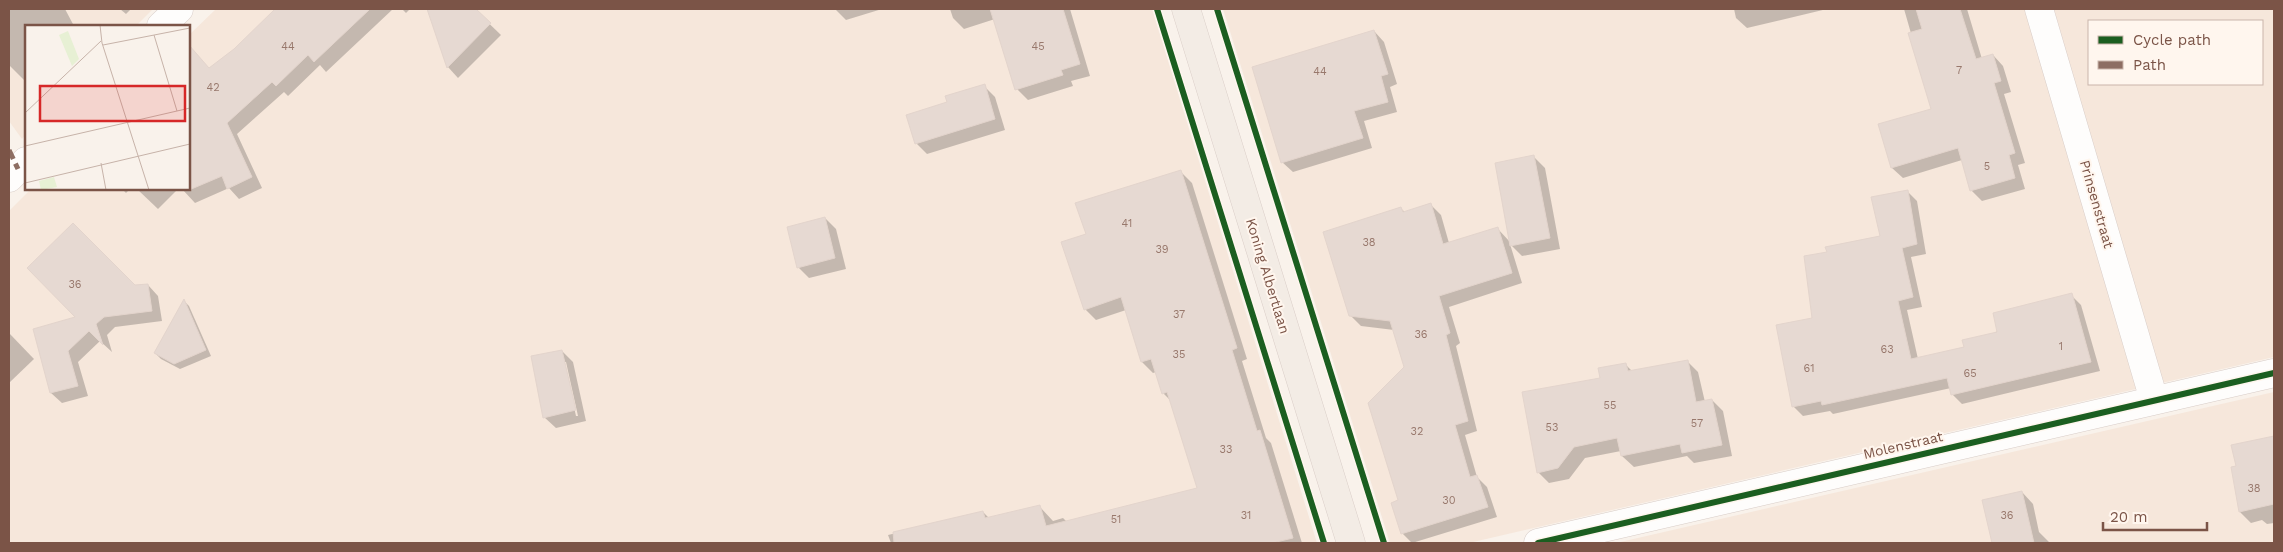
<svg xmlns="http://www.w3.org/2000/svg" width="2283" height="552" viewBox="0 0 2283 552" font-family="'Work Sans',sans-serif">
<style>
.residential{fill:#f6e7db;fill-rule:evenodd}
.shadow{fill:#0003;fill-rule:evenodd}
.building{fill:#e6d9d2;stroke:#e3d4cc}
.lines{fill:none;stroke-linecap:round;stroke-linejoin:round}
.minor-casing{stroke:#d8cdc8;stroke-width:29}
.major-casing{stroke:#dacec8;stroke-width:29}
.minor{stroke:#fefdfc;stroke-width:28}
.major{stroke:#f3ece5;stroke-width:28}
.quiet{stroke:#8d6e63;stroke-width:5;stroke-dasharray:10 5;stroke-linecap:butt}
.cycleway-casing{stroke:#fff6ee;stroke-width:9}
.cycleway{stroke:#1b5e20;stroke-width:6}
.labels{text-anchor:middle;stroke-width:4;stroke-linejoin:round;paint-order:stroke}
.number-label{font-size:11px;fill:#98786c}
.street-label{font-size:14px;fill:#7b5447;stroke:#fff6ee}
.inset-road{fill:none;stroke:#c7b3a9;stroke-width:1}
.view{fill:#d62828;fill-opacity:0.15;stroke:#d62828;stroke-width:2.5}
.inset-edge{fill:none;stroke:#7b5447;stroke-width:2.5}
</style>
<rect width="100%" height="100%" fill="#f9f2eb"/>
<g class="residential">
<polygon points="9,9 153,9 136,26 26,26 26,134 22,139 9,121"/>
<polygon points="216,9 1152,9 1317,543 9,543 9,211 31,189 189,189 189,35"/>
<path d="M 1223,9 L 2274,9 L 2274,357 L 1469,543 L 1390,543 ZM 2089,21 L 2262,21 L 2262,84 L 2089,84 Z"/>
<polygon points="2274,392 2274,543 1616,543 2217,405"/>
</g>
<g class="shadow">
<polygon points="9,9 65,9 74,26 26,26 26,82 9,65"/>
<polygon points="120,9 131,9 126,14"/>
<polygon points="277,9 393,9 326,72 320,65 288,96 284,92 237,134 262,188 239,199 229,188 195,203 182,189 189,189 189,52 191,50 210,70 235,50"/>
<polygon points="402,9 410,9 406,13"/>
<polygon points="429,9 474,9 501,35 458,78 448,67"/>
<polygon points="835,9 882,9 846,20"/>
<polygon points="950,9 1070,9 1090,76 1071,81 1073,86 1028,100 1017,89 995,19 964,29 953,18"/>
<polygon points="1734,9 1827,9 1747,28 1736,18"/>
<polygon points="1904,9 1967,9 1982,59 1993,55 2003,66 2011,92 2004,94 2025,163 2018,165 2025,189 1982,201 1971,190 1962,160 1903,178 1892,168 1880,125 1933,110"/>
<polygon points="1374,31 1384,42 1397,84 1390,87 1397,112 1364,121 1372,148 1293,172 1282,162"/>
<polygon points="984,86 995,97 1005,130 927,154 916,143 949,103"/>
<polygon points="1534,157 1545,168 1560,249 1522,256 1510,244 1522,283 1449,307 1460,343 1456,346 1477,431 1465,435 1477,477 1487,487 1497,517 1412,543 1402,533 1400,501 1405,368 1394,330 1361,326 1350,315 1400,208 1405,212 1431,205 1441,215 1449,243 1498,229 1510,242"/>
<polygon points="1181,172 1192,183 1247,359 1242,361 1266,438 1271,443 1302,543 1217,543 1171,401 1163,393 1156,372 1153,373 1142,362 1126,310 1096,320 1085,309 1087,235"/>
<polygon points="122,189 130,189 126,193"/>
<polygon points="137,189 178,189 158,209"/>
<polygon points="1907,191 1917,201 1926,254 1911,257 1922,307 1907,310 1918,359 1965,347 2071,295 2081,305 2100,371 1962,404 1952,394 1951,388 1833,414 1830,411 1803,416 1793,406 1828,253 1881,237"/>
<polygon points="825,218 836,229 846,269 809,278 798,267"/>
<polygon points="148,285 158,296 162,321 115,327 107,335 112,352 100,341 78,362 88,396 62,403 51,393 77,318 134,286"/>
<polygon points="184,301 189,306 211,356 180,369 161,359 155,353"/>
<polygon points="9,333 34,359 9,383"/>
<path d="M 562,351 L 573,362 L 586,421 L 556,428 L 544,417 ZM 564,362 L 566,362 L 578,416 L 576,416 Z"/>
<polygon points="1687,361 1698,372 1705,402 1712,400 1723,411 1732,456 1694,463 1687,456 1634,467 1622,456 1621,451 1585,458 1569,479 1549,483 1538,472 1601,379 1626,365 1633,372"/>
<polygon points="2274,437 2274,523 2267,524 2262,520 2251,523 2240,512 2232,468 2237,467 2232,446"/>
<polygon points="2022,492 2033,504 2039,532 2050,543 1993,543 1984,501"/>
<polygon points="1040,507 1053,521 1063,518 1067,522 1168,513 1174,543 891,543 888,535 983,512 989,518"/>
</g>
<g class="building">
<polygon points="275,9 370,9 314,62 308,55 276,86 272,82 227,123 252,177 227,189 222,176 189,190 189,45 209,68 234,49"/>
<polygon points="427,9 476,9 491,23 447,68"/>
<polygon points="990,9 1063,9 1080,64 1061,70 1063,75 1015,90"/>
<polygon points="1916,9 1960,9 1976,59 1993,54 2001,81 1994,83 2015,153 2009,155 2015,178 1970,191 1958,148 1891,168 1878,124 1931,109 1908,33 1922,29"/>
<polygon points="1374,30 1388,74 1381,76 1388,102 1354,111 1363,138 1281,163 1252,67"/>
<polygon points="985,84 995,119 915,144 906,115 947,102 945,96"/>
<polygon points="1534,155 1550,238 1510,246 1495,163"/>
<polygon points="1181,170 1237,348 1232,350 1257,431 1260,430 1293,538 1272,543 894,543 893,532 983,511 985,518 1040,505 1046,526 1197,488 1167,392 1162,394 1151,359 1141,362 1121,297 1084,310 1061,242 1086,234 1075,203"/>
<polygon points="1908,190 1917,244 1902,248 1913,297 1898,301 1911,359 1964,347 1962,340 1997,332 1993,313 2072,293 2091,362 1951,395 1947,378 1822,405 1821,401 1792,407 1776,325 1812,318 1804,256 1827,252 1825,247 1880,236 1871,197"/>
<polygon points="1431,203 1443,244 1498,227 1512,273 1439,296 1450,333 1446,335 1468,421 1455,425 1470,477 1477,475 1488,507 1401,534 1391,503 1398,500 1368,403 1404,367 1390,321 1349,316 1323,232 1401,207 1403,212"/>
<polygon points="825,217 835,258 797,268 787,227"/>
<polygon points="73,223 135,285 148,284 152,311 104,317 96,324 103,345 89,331 68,351 78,386 50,393 33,329 75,317 27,268"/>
<polygon points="184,299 206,350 174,364 154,353"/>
<polygon points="562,350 576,410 543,418 531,356"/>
<polygon points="1688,360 1696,402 1712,399 1722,445 1682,453 1680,444 1621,456 1617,438 1574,447 1558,468 1537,473 1522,392 1600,378 1598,368 1626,363 1628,371"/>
<polygon points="2274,436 2274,504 2239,512 2231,467 2236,466 2231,445"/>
<polygon points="2022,491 2034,543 1992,543 1982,500"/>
</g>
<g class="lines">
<defs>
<g id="minor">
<polyline points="2039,9 2154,400"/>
<polyline points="161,26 179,9"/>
<polyline points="9,178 26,161"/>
<polyline points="1538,543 2274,373"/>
</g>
<polyline id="major" points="1186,9 1351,543"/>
</defs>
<use href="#minor" class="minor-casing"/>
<use href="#major" class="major-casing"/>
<use href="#minor" class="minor"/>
<use href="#major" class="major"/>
<polyline class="quiet" points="9,150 18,169"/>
<defs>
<g id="cycleway">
<polyline points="1157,9 1324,543"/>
<polyline points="1217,9 1384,543"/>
<polyline points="1538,543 2274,373"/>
</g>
</defs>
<use href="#cycleway" class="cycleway-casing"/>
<use href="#cycleway" class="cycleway"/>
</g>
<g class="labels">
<g class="number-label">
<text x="288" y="50">44</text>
<text x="1038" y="50">45</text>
<text x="1959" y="74">7</text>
<text x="1320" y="75">44</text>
<text x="213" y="91">42</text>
<text x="1987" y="170">5</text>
<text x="1127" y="227">41</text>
<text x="1369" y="246">38</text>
<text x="1162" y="253">39</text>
<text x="75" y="288">36</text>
<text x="1179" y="318">37</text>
<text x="1421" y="338">36</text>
<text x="2061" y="350">1</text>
<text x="1887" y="353">63</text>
<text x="1179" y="358">35</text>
<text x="1809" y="372">61</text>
<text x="1970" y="377">65</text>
<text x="1610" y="409">55</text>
<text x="1697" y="427">57</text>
<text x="1552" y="431">53</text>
<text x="1417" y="435">32</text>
<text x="1226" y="453">33</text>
<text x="2254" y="492">38</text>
<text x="1449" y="504">30</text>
<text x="1246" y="519">31</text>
<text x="2007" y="519">36</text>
<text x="1116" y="523">51</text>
</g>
<g class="street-label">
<text transform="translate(2097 204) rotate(74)" y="5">Prinsenstraat</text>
<text transform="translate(1268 276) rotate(73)" y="5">Koning Albertlaan</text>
<text transform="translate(1903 445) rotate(-13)" y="5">Molenstraat</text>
</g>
</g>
<g transform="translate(25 25)">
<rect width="165" height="165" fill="#f9f2eb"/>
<path d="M 43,6 L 54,34 L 47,41 L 34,10 ZM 29,152 L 32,162 L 16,165 L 14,156 Z" fill="#e7f0d4"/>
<path class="inset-road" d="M 75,0 L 77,18 L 124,165M 129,10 L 152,86M 78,20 L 165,3M 0,88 L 76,16M 0,121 L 165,83M 76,138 L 81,165M 0,158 L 165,119"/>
<path class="view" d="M 15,61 L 160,61 L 160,96 L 15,96 Z"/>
<rect width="165" height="165" class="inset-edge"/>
</g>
<rect width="2283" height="552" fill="none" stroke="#7b5447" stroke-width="20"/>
<rect x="2088" y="20" width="175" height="65" fill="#fff6ee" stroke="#cab5ab"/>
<rect x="2098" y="36" width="25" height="8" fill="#1b5e20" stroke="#cab5ab"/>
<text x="2133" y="45" font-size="15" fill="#7b5447">Cycle path</text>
<rect x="2098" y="61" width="25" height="8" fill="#8d6e63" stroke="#cab5ab"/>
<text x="2133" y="70" font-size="15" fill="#7b5447">Path</text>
<path d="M2103 522v8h104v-8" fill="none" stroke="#7b5447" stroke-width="2.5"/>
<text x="2110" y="522" font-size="15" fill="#7b5447" stroke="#fff6ee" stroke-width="4" paint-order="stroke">20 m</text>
</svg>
